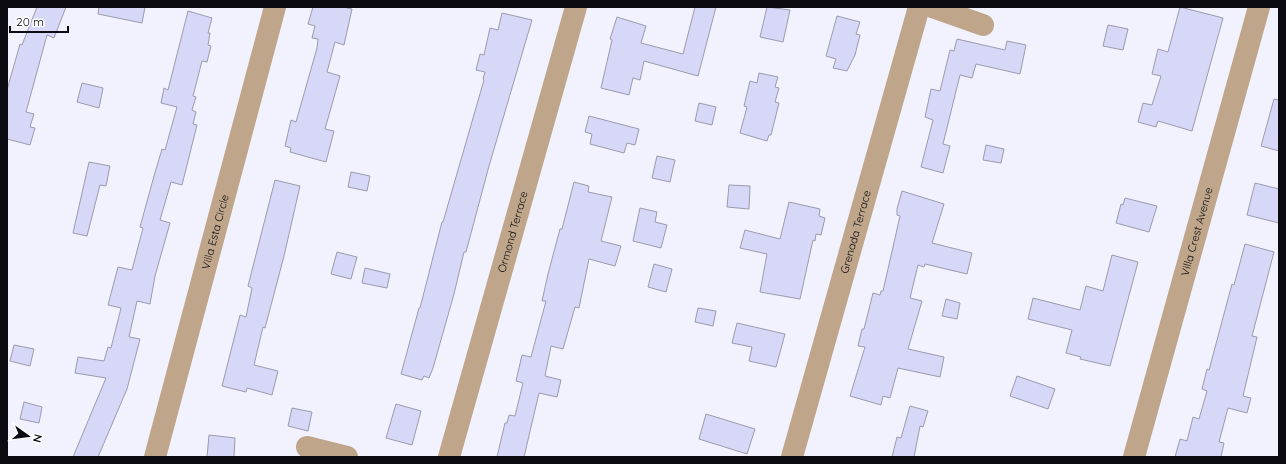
<svg xmlns="http://www.w3.org/2000/svg" width="1286" height="464" viewBox="0 0 1286 464" font-family="Quicksand,sans-serif">
<style>
.building{fill:#d7d7f7;stroke:#9b9bae}
.lines{fill:none;stroke-linecap:round;stroke-linejoin:round}
.minor{stroke:#bfa58a;stroke-width:22}
.labels{text-anchor:middle;stroke-width:3;stroke-linejoin:round;paint-order:stroke}
.street-label{font-size:11px;fill:#0b0b11;stroke:#fff}
</style>
<rect width="100%" height="100%" fill="#f1f2fe"/>
<g class="building">
<polygon points="37,7 66,7 54,38 47,35 26,112 34,114 30,127 35,128 30,145 7,139 7,90 20,44 22,45"/>
<polygon points="99,7 145,7 142,23 98,14"/>
<polygon points="313,7 343,7 352,9 344,45 335,42 327,72 340,76 325,129 334,131 326,162 290,152 291,148 285,146 291,120 296,122 317,48 318,39 312,38 315,26 308,24"/>
<polygon points="695,7 716,7 698,76 644,61 640,80 633,78 629,95 601,88 612,40 610,39 617,17 646,26 641,43 683,54"/>
<polygon points="767,7 790,10 783,42 760,37"/>
<polygon points="1180,7 1223,18 1192,131 1158,121 1156,127 1138,122 1143,103 1152,105 1161,76 1152,74 1158,49 1168,52"/>
<polygon points="188,11 212,18 208,33 210,33 208,45 211,46 207,62 202,61 193,96 196,97 192,110 196,112 193,124 197,125 182,185 171,182 160,220 170,223 155,276 150,304 137,301 129,337 140,339 127,389 98,457 73,457 106,378 75,373 78,357 104,361 108,347 111,348 121,308 108,305 118,267 132,270 143,228 140,227 154,176 162,149 165,150 177,107 161,103 164,88 168,90"/>
<polygon points="502,13 532,20 489,166 466,252 464,252 454,294 433,368 429,378 424,376 422,380 401,374 419,308 420,308 442,222 443,222 484,80 483,79 485,72 476,70 480,54 484,55 490,28 498,30"/>
<polygon points="837,16 860,22 856,34 860,35 855,55 847,71 833,68 836,59 826,56"/>
<polygon points="1108,25 1128,29 1123,50 1103,46"/>
<polygon points="957,39 1005,50 1007,41 1026,45 1020,74 976,64 972,78 960,75 943,144 950,146 943,173 921,167 933,120 925,117 931,89 940,91 950,50 954,51"/>
<polygon points="759,73 778,77 775,87 779,88 775,102 779,103 771,135 769,135 767,141 740,133 747,107 744,106 750,81 757,83"/>
<polygon points="82,83 103,88 99,108 77,102"/>
<polygon points="1274,99 1279,100 1279,151 1261,146"/>
<polygon points="699,103 716,107 712,125 695,121"/>
<polygon points="589,116 639,129 635,145 627,143 624,153 590,144 592,134 585,132"/>
<polygon points="986,145 1004,149 1001,163 983,160"/>
<polygon points="657,156 675,160 670,182 652,178"/>
<polygon points="89,162 110,166 106,186 100,185 87,236 73,233"/>
<polygon points="351,172 370,176 367,191 348,187"/>
<polygon points="275,180 300,186 284,256 265,328 263,327 254,365 278,371 272,395 247,388 246,392 222,386 240,315 246,317 252,288 248,286"/>
<polygon points="574,182 589,186 588,192 612,197 601,241 621,246 615,266 589,259 579,308 575,307 563,349 551,346 545,376 561,380 557,397 539,393 524,457 497,457 505,423 507,423 509,415 515,416 523,383 516,381 522,355 531,357 546,301 542,301 548,274 560,229 562,229"/>
<polygon points="1255,183 1279,189 1279,223 1247,215"/>
<polygon points="729,185 750,186 749,209 727,207"/>
<polygon points="902,191 944,204 932,243 972,253 967,274 925,264 924,267 918,265 910,298 922,301 908,349 944,357 940,377 898,368 890,398 883,396 881,405 850,396 865,347 858,346 862,329 864,329 873,293 880,295 881,291 883,291 900,216 897,215 897,209"/>
<polygon points="1125,198 1157,206 1149,232 1116,223 1121,204 1123,205"/>
<polygon points="789,202 820,209 819,216 825,218 821,235 816,234 815,241 813,240 800,299 760,292 767,254 740,248 745,230 780,239"/>
<polygon points="640,208 657,212 655,222 667,225 661,248 633,241"/>
<polygon points="1245,244 1274,252 1252,336 1257,337 1243,396 1251,398 1247,413 1228,408 1219,442 1224,443 1221,457 1175,457 1180,439 1187,441 1193,417 1199,419 1207,391 1202,389 1207,369 1209,370 1232,284 1234,285"/>
<polygon points="337,252 357,257 351,279 331,274"/>
<polygon points="1112,255 1138,262 1110,366 1080,359 1081,357 1066,353 1072,330 1028,319 1033,298 1080,310 1086,286 1103,291"/>
<polygon points="654,264 672,269 666,292 648,287"/>
<polygon points="365,268 390,274 387,288 362,283"/>
<polygon points="946,299 960,303 957,319 942,316"/>
<polygon points="698,308 716,311 713,326 695,322"/>
<polygon points="737,323 785,334 776,367 749,361 752,347 732,343"/>
<polygon points="14,345 34,349 30,366 10,361"/>
<polygon points="1017,376 1055,389 1048,409 1010,396"/>
<polygon points="24,402 42,407 39,423 20,419"/>
<polygon points="396,404 421,411 412,445 386,438"/>
<polygon points="910,406 928,411 923,427 920,426 914,457 892,457 897,437 901,438"/>
<polygon points="292,408 312,412 308,431 288,426"/>
<polygon points="706,414 755,429 747,454 699,439"/>
<polygon points="209,435 235,438 234,457 207,457"/>
</g>
<g class="lines">
<g class="minor">
<polyline points="932,7 983,25"/>
<polyline points="307,447 347,457"/>
<path id="s1" d="M 155,457 L 275,7"/>
<path id="s2" d="M 449,457 L 576,7"/>
<path id="s3" d="M 792,457 L 919,7"/>
<path id="s4" d="M 1134,457 L 1259,7"/>
</g>
</g>
<g class="labels">
<g class="street-label">
<text dy="4" stroke="none"><textPath href="#s1" startOffset="233">Villa Esta Circle</textPath></text>
<text dy="4" stroke="none"><textPath href="#s2" startOffset="234">Ormond Terrace</textPath></text>
<text dy="4" stroke="none"><textPath href="#s3" startOffset="234">Grenada Terrace</textPath></text>
<text dy="4" stroke="none"><textPath href="#s4" startOffset="234">Villa Crest Avenue</textPath></text>
</g>
</g>
<rect width="1286" height="464" fill="none" stroke="#0b0b11" stroke-width="16"/>
<g transform="translate(28 436) rotate(104)" stroke="#ffffff" stroke-width="3" paint-order="stroke">
<path d="M0-3L7 15L0 10L-7 15Z" fill="#0b0b11"/>
<text y="-6" font-size="11" font-weight="bold" text-anchor="middle" fill="#0b0b11">N</text>
</g>
<path d="M10 26v6h58v-6" fill="none" stroke="#0b0b11" stroke-width="2"/>
<text x="16" y="26" font-size="12" fill="#0b0b11" stroke="#ffffff" stroke-width="3" paint-order="stroke">20 m</text>
</svg>
